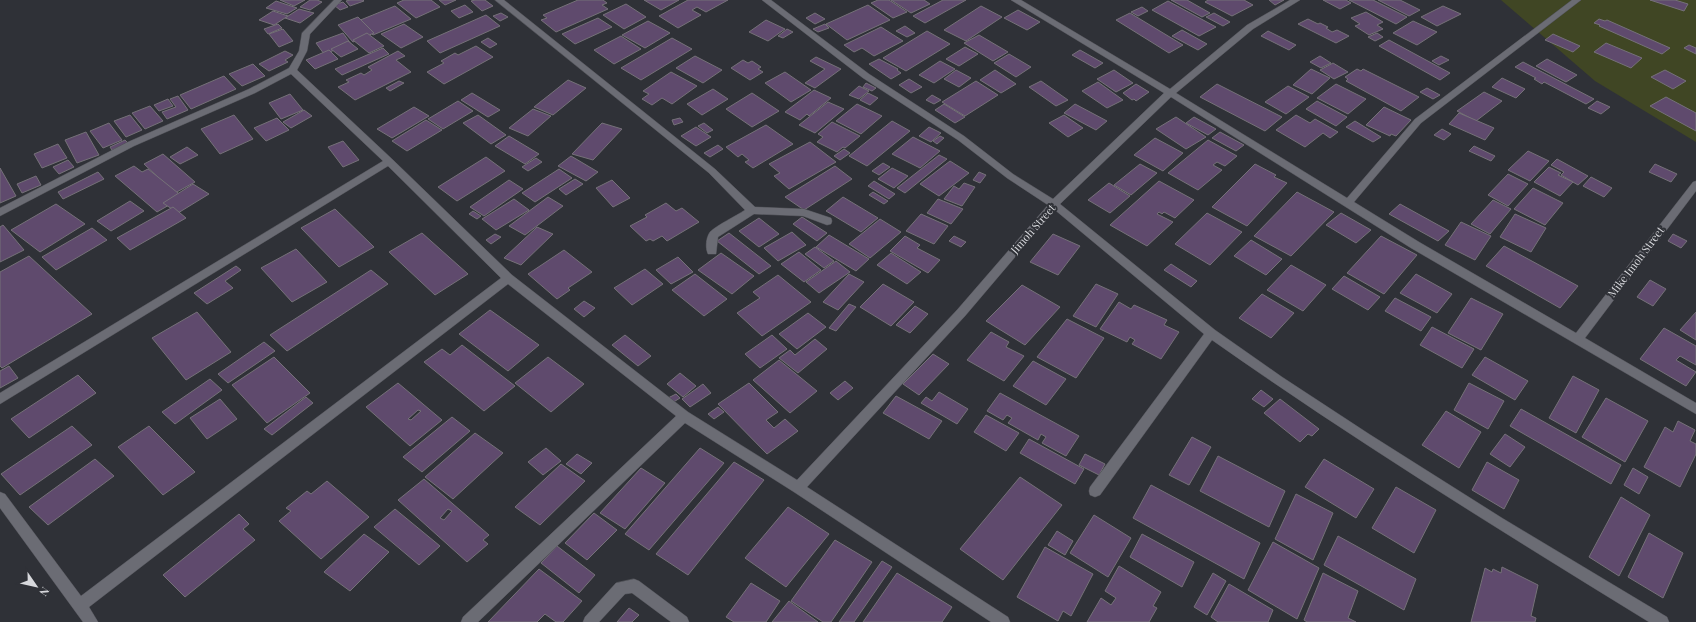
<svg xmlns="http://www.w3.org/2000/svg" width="1696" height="622" viewBox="0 0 1696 622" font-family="'Playfair Display',serif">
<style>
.green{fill:#404624}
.building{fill:#5f4a6d;stroke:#757178;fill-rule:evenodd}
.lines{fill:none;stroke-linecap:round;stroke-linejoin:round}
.minor-casing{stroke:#4d4e54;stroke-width:1}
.minor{fill:#6b6c74;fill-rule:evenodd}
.labels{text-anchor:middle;stroke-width:4;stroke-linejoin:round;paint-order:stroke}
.street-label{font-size:11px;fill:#d7d8dc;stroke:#2f3137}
</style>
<rect width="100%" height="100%" fill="#2f3137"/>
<polygon class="green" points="1501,0 1696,0 1696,142 1595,81"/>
<g class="building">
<polygon points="280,0 305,0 294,6"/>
<polygon points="310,0 317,0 322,2 310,10 300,7"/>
<polygon points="350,0 363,0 364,1 350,6 346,1"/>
<polygon points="404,0 431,0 440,7 416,18 397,3"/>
<polygon points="439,0 456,0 445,5"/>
<polygon points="475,0 485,0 493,6 482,11 471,1"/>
<polygon points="578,0 603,0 607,3 602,5 608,9 556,32 541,20 547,18 543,15"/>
<polygon points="644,0 679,0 661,10"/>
<polygon points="688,0 728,0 706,12 697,7 692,10 701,15 678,28 659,16"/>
<polygon points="878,0 889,0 907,12 893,18 871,3"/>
<polygon points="891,0 924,0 930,4 911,13"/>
<polygon points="943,0 966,0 925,23 913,16"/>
<polygon points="1171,0 1187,0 1210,13 1202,17"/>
<polygon points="1208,0 1244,0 1253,5 1232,16 1205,2"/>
<polygon points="1269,0 1284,0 1275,5"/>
<polygon points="1323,0 1346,0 1351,3 1340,9"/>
<polygon points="1349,0 1373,0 1407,17 1396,24"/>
<polygon points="1378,0 1400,0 1420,10 1409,16"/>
<polygon points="1650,0 1675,0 1688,4 1684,11"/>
<polygon points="276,1 297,8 287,14 266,8"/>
<polygon points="1168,1 1216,27 1199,36 1152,10"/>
<polygon points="343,2 348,7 340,10 334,5"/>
<polygon points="626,4 646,17 624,29 603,15"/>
<polygon points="465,5 473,12 459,18 451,11"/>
<polygon points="868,5 890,20 847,40 826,24"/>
<polygon points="395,6 411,19 373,35 358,21"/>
<polygon points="981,6 1002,17 966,41 944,30"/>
<polygon points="1443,6 1461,14 1437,26 1421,17"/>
<polygon points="1142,7 1148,11 1138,16 1131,12"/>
<polygon points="299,9 314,13 300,23 285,18"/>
<polygon points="1018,10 1040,22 1027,30 1004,18"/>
<polygon points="273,11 288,16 274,25 259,20"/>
<polygon points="1366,12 1383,22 1377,25 1383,29 1369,35 1355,26 1360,24 1351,18"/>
<polygon points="501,13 508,17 500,21 493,16"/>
<polygon points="815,13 825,19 815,24 806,18"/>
<polygon points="1130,13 1183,45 1169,53 1116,20"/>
<polygon points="1214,13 1230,22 1223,26 1206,17"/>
<polygon points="486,15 500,26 440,53 427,41"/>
<polygon points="358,17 374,33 353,42 338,25"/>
<polygon points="598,18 612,27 575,44 562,34"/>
<polygon points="1308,19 1318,24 1320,23 1328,27 1326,28 1332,32 1337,30 1349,36 1336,43 1298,24"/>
<polygon points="1599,19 1605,21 1607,20 1670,48 1662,54 1599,26 1600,25 1594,23"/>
<polygon points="766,20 785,29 768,41 749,32"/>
<polygon points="648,21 670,33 645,48 622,35"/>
<polygon points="1413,21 1437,32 1417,45 1393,33"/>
<polygon points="278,24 282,28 268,34 264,29"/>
<polygon points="404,24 423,37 401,48 381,34"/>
<polygon points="825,24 829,28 818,32 813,29"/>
<polygon points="905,26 915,33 907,37 896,31"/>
<polygon points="881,27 903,41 874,56 862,48 854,52 844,45"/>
<polygon points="283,29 293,41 279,47 269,34"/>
<polygon points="787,29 793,32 783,38 778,36"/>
<polygon points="1182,30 1207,44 1198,50 1172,36"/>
<polygon points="927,31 950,44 906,71 883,58"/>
<polygon points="1268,31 1296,45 1289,50 1261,36"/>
<polygon points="343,33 351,44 324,54 316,43"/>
<polygon points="367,33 384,46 369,53 353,40"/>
<polygon points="1377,33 1383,37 1375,41 1368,37"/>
<polygon points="1553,34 1580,46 1573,52 1545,40"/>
<polygon points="979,35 1008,52 993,61 964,43"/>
<polygon points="621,36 641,49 614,64 594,50"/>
<polygon points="488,38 497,44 490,48 481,42"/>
<polygon points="672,38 692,49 641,80 621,68"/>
<polygon points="1389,40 1450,73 1440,80 1379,46"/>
<polygon points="348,41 358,49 341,57 331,49"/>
<polygon points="1606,43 1642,58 1631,68 1594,52"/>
<polygon points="1689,45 1696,48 1696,54 1684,48"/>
<polygon points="476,46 493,57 444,84 427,72 444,63 441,61 455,53 458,55"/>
<polygon points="965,47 978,54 959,66 946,59"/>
<polygon points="383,48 389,54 342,75 335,69"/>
<polygon points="329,50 338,59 315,69 306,60"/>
<polygon points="1080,50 1103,63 1095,68 1072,55"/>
<polygon points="285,51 293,55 285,60 288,62 269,71 259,64"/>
<polygon points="398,51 405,56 396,60 411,72 355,100 338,87 349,82 346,80 361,73 364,75 372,70 368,67"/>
<polygon points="1009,54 1031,67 1016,77 994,63"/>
<polygon points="695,56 722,70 703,83 676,68"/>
<polygon points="1320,56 1331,63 1321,68 1310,62"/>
<polygon points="1441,56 1449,60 1439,65 1432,61"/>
<polygon points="816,57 841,69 815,88 805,83 825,69 810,61"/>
<polygon points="879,59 898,69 897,70 901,73 891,79 869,64"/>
<polygon points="1547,59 1577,75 1566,82 1536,66"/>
<polygon points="743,60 748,63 752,61 761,67 758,69 763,72 750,80 731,68"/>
<polygon points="940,61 955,69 934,83 919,75"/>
<polygon points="1523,62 1594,99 1586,104 1544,82 1542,84 1534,79 1536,78 1515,67"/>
<polygon points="1333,63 1348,72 1334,79 1320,70"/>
<polygon points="253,64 265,76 242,86 229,74"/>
<polygon points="1311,69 1330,78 1312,94 1293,85"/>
<polygon points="1357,69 1361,71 1363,69 1419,97 1401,111 1346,81 1348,79 1345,77"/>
<polygon points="956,70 971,78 959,87 944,79"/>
<polygon points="995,70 1016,84 1001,93 980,80"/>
<polygon points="1114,70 1133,83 1116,92 1097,79"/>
<polygon points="1665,70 1686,81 1673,89 1651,77"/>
<polygon points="671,72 697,86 672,104 662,98 652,105 642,99 649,94 643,91"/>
<polygon points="785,72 811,90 791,102 765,83"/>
<polygon points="224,76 236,89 191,109 180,95"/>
<polygon points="1502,78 1525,89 1516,98 1492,87"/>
<polygon points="909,79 922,87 911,93 899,85"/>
<polygon points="568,80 586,88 553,115 534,107"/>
<polygon points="399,81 404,83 390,91 386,88"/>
<polygon points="976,81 998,95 965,116 942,102"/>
<polygon points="1041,81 1068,100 1056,106 1029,87"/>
<polygon points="1098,82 1123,100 1107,108 1082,91"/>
<polygon points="866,83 876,88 872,91 863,87"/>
<polygon points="1136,84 1149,92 1136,101 1134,99 1132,100 1123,93"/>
<polygon points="1217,84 1282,117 1265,131 1200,97"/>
<polygon points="1336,84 1366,99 1348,114 1317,98"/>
<polygon points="859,86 869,91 859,99 849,95"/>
<polygon points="1288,86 1309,97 1286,114 1265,102"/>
<polygon points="1427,88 1440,95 1433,99 1420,92"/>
<polygon points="713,89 728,99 702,115 687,104"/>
<polygon points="814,90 831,98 809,116 807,114 800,120 785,112"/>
<polygon points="1484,92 1502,101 1476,121 1457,111"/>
<polygon points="472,93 500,110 488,117 461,100"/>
<polygon points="752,93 779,111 752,127 726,109"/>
<polygon points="868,93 878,98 870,105 860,100"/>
<polygon points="290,94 303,110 281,119 269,103"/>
<polygon points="932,95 941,100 934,104 926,100"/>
<polygon points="178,96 188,110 167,119 162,112 176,107 170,99"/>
<polygon points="1666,97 1696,113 1696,131 1650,106"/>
<polygon points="168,99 173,106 159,111 154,105"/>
<polygon points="458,101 473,111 443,129 428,119"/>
<polygon points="1317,101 1347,117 1336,126 1306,109"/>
<polygon points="1597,101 1610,107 1601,114 1588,108"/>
<polygon points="828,102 844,109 815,133 799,125"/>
<polygon points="857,104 882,116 861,134 836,121"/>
<polygon points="944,104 965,117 955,123 935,110"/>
<polygon points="1075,104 1107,121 1096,130 1064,113"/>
<polygon points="150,106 163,121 145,129 132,113"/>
<polygon points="414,107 429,116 392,138 377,129"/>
<polygon points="1384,107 1411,120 1396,136 1391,134 1390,136 1366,125"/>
<polygon points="533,109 551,116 528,136 509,128"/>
<polygon points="304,110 312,116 291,128 283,122"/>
<polygon points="1459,113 1494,128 1485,140 1449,124"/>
<polygon points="130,115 142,130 126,137 114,121"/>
<polygon points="234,115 253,139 220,154 201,129"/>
<polygon points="478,115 506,135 491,144 463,123"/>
<polygon points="1064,115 1083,128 1068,137 1049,123"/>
<polygon points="1296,115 1310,123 1315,119 1338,132 1330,138 1323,133 1305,147 1276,130"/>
<polygon points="1176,117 1206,137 1186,149 1156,129"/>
<polygon points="1194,117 1216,129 1208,135 1186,123"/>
<polygon points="277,118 289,130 266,141 254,128"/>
<polygon points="680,118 683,122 674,125 672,120"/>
<polygon points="426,120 442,130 407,151 392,141"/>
<polygon points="892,121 910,131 867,166 849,156"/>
<polygon points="1355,121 1381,137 1373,142 1346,127"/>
<polygon points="832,122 860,136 845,148 843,147 837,152 817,142 823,137 818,134"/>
<polygon points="109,123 122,140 103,148 90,131"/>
<polygon points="602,123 622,129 593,160 572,154"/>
<polygon points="704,123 713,130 707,133 698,126"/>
<polygon points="766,125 793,144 753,168 745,162 749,160 742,154 738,157 726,147"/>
<polygon points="696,127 711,137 696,146 681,136"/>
<polygon points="929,127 941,133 931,142 919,136"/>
<polygon points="1442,129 1451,134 1444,140 1434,135"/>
<polygon points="86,132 99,155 77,163 65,140"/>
<polygon points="1220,132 1244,145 1236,151 1212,138"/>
<polygon points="509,136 539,154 525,164 495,146"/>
<polygon points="940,136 944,138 937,144 933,141"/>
<polygon points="913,137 940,151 920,168 892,154"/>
<polygon points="1155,138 1183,153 1163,171 1134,155"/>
<polygon points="125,140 128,143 112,150 110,147"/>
<polygon points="1208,140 1237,156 1225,166 1217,162 1213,165 1222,170 1198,190 1168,173"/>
<polygon points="343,141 359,160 343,167 328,147"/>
<polygon points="810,142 836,162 789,189 774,176 780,173 769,164"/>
<polygon points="58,144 67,158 42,168 34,154"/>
<polygon points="718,145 723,149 710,157 704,153"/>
<polygon points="1474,146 1495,156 1491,161 1469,151"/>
<polygon points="187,147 198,155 180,164 170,157"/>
<polygon points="844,149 850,153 840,160 834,156"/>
<polygon points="1528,151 1549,161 1530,181 1508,170"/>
<polygon points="163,154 195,182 175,193 144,164"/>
<polygon points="939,155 947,159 905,193 897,188"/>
<polygon points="571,156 598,172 586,181 558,166"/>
<polygon points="486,157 505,171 457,201 438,187"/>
<polygon points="536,158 542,162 528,171 522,167"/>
<polygon points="1557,159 1588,176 1578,185 1561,175 1564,172 1551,165"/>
<polygon points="68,160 74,167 59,174 53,167"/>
<polygon points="950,161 969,173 939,196 920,184"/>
<polygon points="883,163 890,167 879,175 872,171"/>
<polygon points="1140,164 1157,173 1131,195 1114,185"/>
<polygon points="1255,164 1276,175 1274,177 1287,183 1247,226 1212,207"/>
<polygon points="1655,164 1677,174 1671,182 1649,172"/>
<polygon points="134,166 142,172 148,169 183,197 157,212 115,176"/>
<polygon points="835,166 852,179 804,210 785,197"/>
<polygon points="1549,167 1561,173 1558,175 1573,182 1560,196 1534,182"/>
<polygon points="0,168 16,196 0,203"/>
<polygon points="892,168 908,176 894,188 878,179"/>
<polygon points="559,169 572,178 535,202 522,193"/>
<polygon points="98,172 104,179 63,199 58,192"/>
<polygon points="979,172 986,175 980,183 973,180"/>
<polygon points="1508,174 1528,184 1508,206 1488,195"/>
<polygon points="36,176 41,185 22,193 17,184"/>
<polygon points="1591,177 1612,188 1604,197 1583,186"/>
<polygon points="575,179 583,184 566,195 559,189"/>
<polygon points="509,180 523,189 484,216 470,207"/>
<polygon points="612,180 630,198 613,207 596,188"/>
<polygon points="874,181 895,194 889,199 868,186"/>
<polygon points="1159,181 1194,200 1175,218 1164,212 1162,214 1159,212 1157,214 1173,222 1147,246 1110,225"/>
<polygon points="964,183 975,187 962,206 944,199 954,186 959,189"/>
<polygon points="1109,183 1130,196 1110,213 1088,200"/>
<polygon points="193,184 209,194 178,213 163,203"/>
<polygon points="1533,188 1563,203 1545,225 1514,209"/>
<polygon points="873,192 888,201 884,204 869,195"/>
<polygon points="1297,192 1334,212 1291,256 1254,236"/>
<polygon points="548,197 563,206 525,235 509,226"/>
<polygon points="843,197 878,218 861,232 826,211"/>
<polygon points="514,199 529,210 496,230 482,219"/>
<polygon points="938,199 963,209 951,224 927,213"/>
<polygon points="1493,200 1511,209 1490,234 1471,224"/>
<polygon points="130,201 144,211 111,231 97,221"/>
<polygon points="666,203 676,211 682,208 699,222 667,241 662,236 653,241 650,239 646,241 630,226 647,217 645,215"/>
<polygon points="56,204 85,224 40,252 11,230"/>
<polygon points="1400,204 1449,231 1438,241 1389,214"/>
<polygon points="173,207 186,218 130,250 117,238"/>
<polygon points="335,209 374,247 339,267 301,228"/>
<polygon points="473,211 481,216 477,219 469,214"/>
<polygon points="1207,213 1242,232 1210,265 1175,244"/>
<polygon points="1341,213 1371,230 1356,243 1326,225"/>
<polygon points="921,214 948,226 934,244 906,231"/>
<polygon points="1515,214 1546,228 1531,252 1500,237"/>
<polygon points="802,217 827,233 817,241 793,224"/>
<polygon points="759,218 779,234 759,247 739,231"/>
<polygon points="880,219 901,232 870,258 849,244"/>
<polygon points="1461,222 1491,236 1475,260 1445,245"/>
<polygon points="3,225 24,250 0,262 0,227"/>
<polygon points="537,227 553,234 521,265 504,258"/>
<polygon points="92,228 107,240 56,270 42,257"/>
<polygon points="792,232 806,245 778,261 764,248"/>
<polygon points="422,233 468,274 435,295 389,252"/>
<polygon points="729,233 771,266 759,274 717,241"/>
<polygon points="495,234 501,237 491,244 486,240"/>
<polygon points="1053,234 1080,246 1058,275 1030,262"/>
<polygon points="1673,234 1687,241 1681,248 1668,241"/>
<polygon points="829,235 869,259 856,271 816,247"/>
<polygon points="905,236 920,245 917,248 940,260 928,273 890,251"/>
<polygon points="954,236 966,242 961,247 949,241"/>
<polygon points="1381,236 1417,255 1384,294 1347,273"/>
<polygon points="1251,240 1282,259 1266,275 1234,256"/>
<polygon points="1504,246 1578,286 1560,308 1486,266"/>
<polygon points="815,247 834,261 824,268 805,254"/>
<polygon points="296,249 327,282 292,302 261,268"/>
<polygon points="564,250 592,272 568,288 570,290 557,299 528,274"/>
<polygon points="799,252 821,270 804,282 781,264"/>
<polygon points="721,253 754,276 732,294 698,270"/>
<polygon points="891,253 921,272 907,284 877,265"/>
<polygon points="29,256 92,314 2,368 0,366 0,272"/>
<polygon points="678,257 693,272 671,284 656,270"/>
<polygon points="836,261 850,272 819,293 806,282"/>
<polygon points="1171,264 1197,281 1191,287 1164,270"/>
<polygon points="1291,265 1326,285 1303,311 1267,290"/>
<polygon points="236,266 241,270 225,281 233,288 207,304 194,293"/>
<polygon points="645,269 663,284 632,305 614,288"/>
<polygon points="371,270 388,284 287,351 270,335"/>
<polygon points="695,274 727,299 704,316 672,290"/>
<polygon points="849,274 864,282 838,310 823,302"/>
<polygon points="1416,274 1452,294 1437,313 1400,293"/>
<polygon points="778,275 811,302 762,336 737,313 760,298 753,292"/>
<polygon points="1344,276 1380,297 1368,310 1332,289"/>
<polygon points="1650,280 1666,289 1653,306 1637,297"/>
<polygon points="883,284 914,302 891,326 860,307"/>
<polygon points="1096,284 1118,294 1096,327 1073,316"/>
<polygon points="1022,285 1060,307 1025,345 986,321"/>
<polygon points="1262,294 1294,313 1271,338 1239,318"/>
<polygon points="1395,298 1431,317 1421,331 1385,311"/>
<polygon points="1471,298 1503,314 1481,350 1448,333"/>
<polygon points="584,301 595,308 584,317 574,309"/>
<polygon points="1119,302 1131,309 1134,305 1167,320 1164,325 1179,332 1161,359 1132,344 1135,340 1130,337 1127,342 1100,329"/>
<polygon points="849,304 856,307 836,331 829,328"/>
<polygon points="915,306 928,314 910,333 896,325"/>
<polygon points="490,310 539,345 508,371 459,334"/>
<polygon points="197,312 231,352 186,380 152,338"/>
<polygon points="1696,312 1696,340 1680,330"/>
<polygon points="808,313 826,327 797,349 779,334"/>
<polygon points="1067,319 1104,338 1076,378 1037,357"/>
<polygon points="1432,327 1474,349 1462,368 1420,345"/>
<polygon points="1664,328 1696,346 1696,365 1680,356 1676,360 1696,372 1686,386 1640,359"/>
<polygon points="991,332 1009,342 1006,347 1024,356 1004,381 967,360"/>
<polygon points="625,335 651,356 638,366 612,345"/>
<polygon points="772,335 787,349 760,368 745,354"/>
<polygon points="815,339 827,349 798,373 779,358 790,350 795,355"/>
<polygon points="264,342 275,351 228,383 218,374"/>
<polygon points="462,345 515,386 484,411 424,362 442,349 450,355"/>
<polygon points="933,354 949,364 919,395 903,384"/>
<polygon points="274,357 310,393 267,423 232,385"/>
<polygon points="548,357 584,384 551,412 515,383"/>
<polygon points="1485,357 1528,381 1515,400 1472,375"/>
<polygon points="779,360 817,391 790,413 753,380"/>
<polygon points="1033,361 1066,379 1046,405 1013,386"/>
<polygon points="9,366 18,378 0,388 0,371"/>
<polygon points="680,373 696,386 683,397 667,384"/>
<polygon points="78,375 96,393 29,438 11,419"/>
<polygon points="1573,376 1599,390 1576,433 1549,418"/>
<polygon points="210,379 222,390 175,424 162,412"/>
<polygon points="845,381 853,388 838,400 830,393"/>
<path d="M 398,383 L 442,420 L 410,446 L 366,407 ZM 418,410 L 421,411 L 411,420 L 408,419 Z"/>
<polygon points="749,383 778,412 766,420 774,428 785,419 798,431 767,454 718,404"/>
<polygon points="1469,383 1504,401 1488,429 1454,410"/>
<polygon points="703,384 711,393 690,407 682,399"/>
<polygon points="1261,390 1273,399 1264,407 1252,399"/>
<polygon points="939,392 968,409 957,424 921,403 926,397 932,401"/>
<polygon points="1000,393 1079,436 1066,456 1042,443 1046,437 1041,434 1038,440 1008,423 1012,418 1007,415 1003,420 987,411"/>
<polygon points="676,394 680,398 672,403 668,398"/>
<polygon points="896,396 942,421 929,439 883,413"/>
<polygon points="306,397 313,403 272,435 264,429"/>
<polygon points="1606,398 1648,421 1625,462 1582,437"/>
<polygon points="220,399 237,419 207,439 190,418"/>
<polygon points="1280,399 1319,429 1312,436 1308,434 1300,442 1264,413"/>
<polygon points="718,407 724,412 714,419 708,414"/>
<polygon points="1521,409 1621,465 1611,484 1510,426"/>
<polygon points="1446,411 1481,432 1459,468 1422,445"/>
<polygon points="986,415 1019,433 1006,451 974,432"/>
<polygon points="452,417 470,431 422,472 403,457"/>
<polygon points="1678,421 1695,430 1690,441 1696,444 1696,454 1680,487 1644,467 1665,427 1673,432"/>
<polygon points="72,426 92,445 20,495 1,474"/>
<polygon points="149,426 195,472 163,495 118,447"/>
<polygon points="475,433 503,453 453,499 425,477"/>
<polygon points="1505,434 1525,447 1510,467 1490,454"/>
<polygon points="1192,437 1211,447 1189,485 1169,475"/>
<polygon points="1029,439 1084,469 1075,484 1020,453"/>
<polygon points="546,448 561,461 543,475 528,462"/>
<polygon points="700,448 724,463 649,550 625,534"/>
<polygon points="577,454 592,463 581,474 566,464"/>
<polygon points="1085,454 1105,464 1099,475 1079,465"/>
<polygon points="1218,456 1285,491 1269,527 1200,491"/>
<polygon points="95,459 114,476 48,525 29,507"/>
<polygon points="1324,459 1374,489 1356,518 1305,487"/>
<polygon points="734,462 764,480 688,575 656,554"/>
<polygon points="1487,462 1519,480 1504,509 1472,490"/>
<polygon points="561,464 585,481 540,525 515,507"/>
<polygon points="641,468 665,483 625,529 600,513"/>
<polygon points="1633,468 1648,477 1639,494 1624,485"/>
<polygon points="1020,477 1062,505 1003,580 960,549"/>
<path d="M 424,479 L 489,535 L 483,540 L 488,544 L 467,562 L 398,500 ZM 448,509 L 452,511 L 444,520 L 440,518 Z"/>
<polygon points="327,481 369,517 321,559 279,521 291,511 286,508 307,491 311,494"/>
<polygon points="1151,485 1260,543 1244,579 1133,518"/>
<polygon points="1396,487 1436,510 1414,553 1372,528"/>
<polygon points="1296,494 1333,513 1313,560 1275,539"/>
<polygon points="1621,497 1650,515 1619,576 1589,557"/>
<polygon points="788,507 829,534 786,587 745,558"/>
<polygon points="395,509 440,546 419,565 374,527"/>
<polygon points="594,513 617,530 587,560 565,543"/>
<polygon points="239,514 249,524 243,529 255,540 185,597 163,575"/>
<polygon points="1094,515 1131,538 1108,577 1070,553"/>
<polygon points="1057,531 1073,541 1065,555 1048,545"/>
<polygon points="1649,533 1683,553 1663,598 1628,577"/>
<polygon points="364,534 389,552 350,591 324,572"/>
<polygon points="1142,534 1194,562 1182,587 1130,557"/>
<polygon points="1338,536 1416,579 1404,610 1324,565"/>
<polygon points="835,540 872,562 831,622 823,622 791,601"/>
<polygon points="1273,542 1319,568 1297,619 1248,590"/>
<polygon points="557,546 595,575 579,593 541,563"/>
<polygon points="1045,547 1093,574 1071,616 1063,611 1058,621 1017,597"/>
<polygon points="882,561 892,567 854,622 839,622"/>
<polygon points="1119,566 1161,592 1153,606 1157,608 1149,622 1087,622 1101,598 1111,605 1116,598 1105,591"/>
<polygon points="1502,567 1538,585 1531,616 1536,618 1535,622 1471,622 1485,568 1492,572 1493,569 1501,573"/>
<polygon points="539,569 582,601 563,622 556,622 545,614 537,622 488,622"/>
<polygon points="897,573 952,607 942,622 863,622"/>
<polygon points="1213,573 1226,581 1207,615 1194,607"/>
<polygon points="1323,573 1358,591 1348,618 1356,622 1307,622 1304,620"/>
<polygon points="751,583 780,601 766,622 734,622 726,617"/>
<polygon points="1229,584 1273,610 1268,622 1218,622 1211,617"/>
<polygon points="789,601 818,622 772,622"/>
<polygon points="629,608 639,615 632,622 617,622"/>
</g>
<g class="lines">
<defs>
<g id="minor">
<path d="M 334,0 L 342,0 L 310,34 L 307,51 L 297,70 L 392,159 L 512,275 L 688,412 L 797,480 L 957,310 L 1048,205 L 1007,178 L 958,140 L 863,78 L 762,0 L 771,0 L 869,74 L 964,136 L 1013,174 L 1053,199 L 1164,93 L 1011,0 L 1021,0 L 1170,89 L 1247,25 L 1290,0 L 1300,0 L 1253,29 L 1176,93 L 1347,198 L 1415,119 L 1572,0 L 1581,0 L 1421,123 L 1354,202 L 1419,242 L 1576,333 L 1693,182 L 1696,181 L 1696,191 L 1585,338 L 1696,403 L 1696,414 L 1411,248 L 1171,97 L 1060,204 L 1215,330 L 1282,377 L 1369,434 L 1502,518 L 1667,617 L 1669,622 L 1649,622 C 1501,531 1354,440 1212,340 L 1100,495 L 1095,497 L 1090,495 L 1089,491 L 1090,487 L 1204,334 L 1055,210 L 965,316 L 807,487 L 1008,617 L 1010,622 L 991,622 L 794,492 L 685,423 L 478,622 L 461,622 L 463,617 L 676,416 L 508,284 L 89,607 L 98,622 L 83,622 L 0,508 L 0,492 L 5,494 L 81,596 L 501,278 L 388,166 L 0,404 L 0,393 L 383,161 L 291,74 L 255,93 L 134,146 L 0,216 L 0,208 L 128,142 L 249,89 L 289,68 L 299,51 L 302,33 Z"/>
<path d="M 495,0 L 504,0 L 715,169 L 755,207 L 804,209 L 831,218 L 832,221 L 831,224 L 827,225 L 803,216 L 754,214 L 718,237 L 716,254 L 708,254 C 705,248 706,237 710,232 C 717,225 736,216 745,210 L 709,173 Z"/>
<polygon points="634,579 639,581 687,617 689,622 671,622 632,593 625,594 599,622 583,622 585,617 616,583"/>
</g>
</defs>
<use href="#minor" class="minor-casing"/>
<use href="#minor" class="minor"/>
</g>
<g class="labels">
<g class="street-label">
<text transform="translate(1033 229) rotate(-49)" y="4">Jimoh Street</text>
<text transform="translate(1636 262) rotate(-53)" y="4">Mike Imoh Street</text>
</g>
</g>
<g transform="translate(36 586) rotate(124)" stroke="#2f3137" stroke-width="3" paint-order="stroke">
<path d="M0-3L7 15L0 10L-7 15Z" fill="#d7d8dc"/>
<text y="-6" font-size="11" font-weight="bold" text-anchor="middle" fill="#d7d8dc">N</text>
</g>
</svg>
